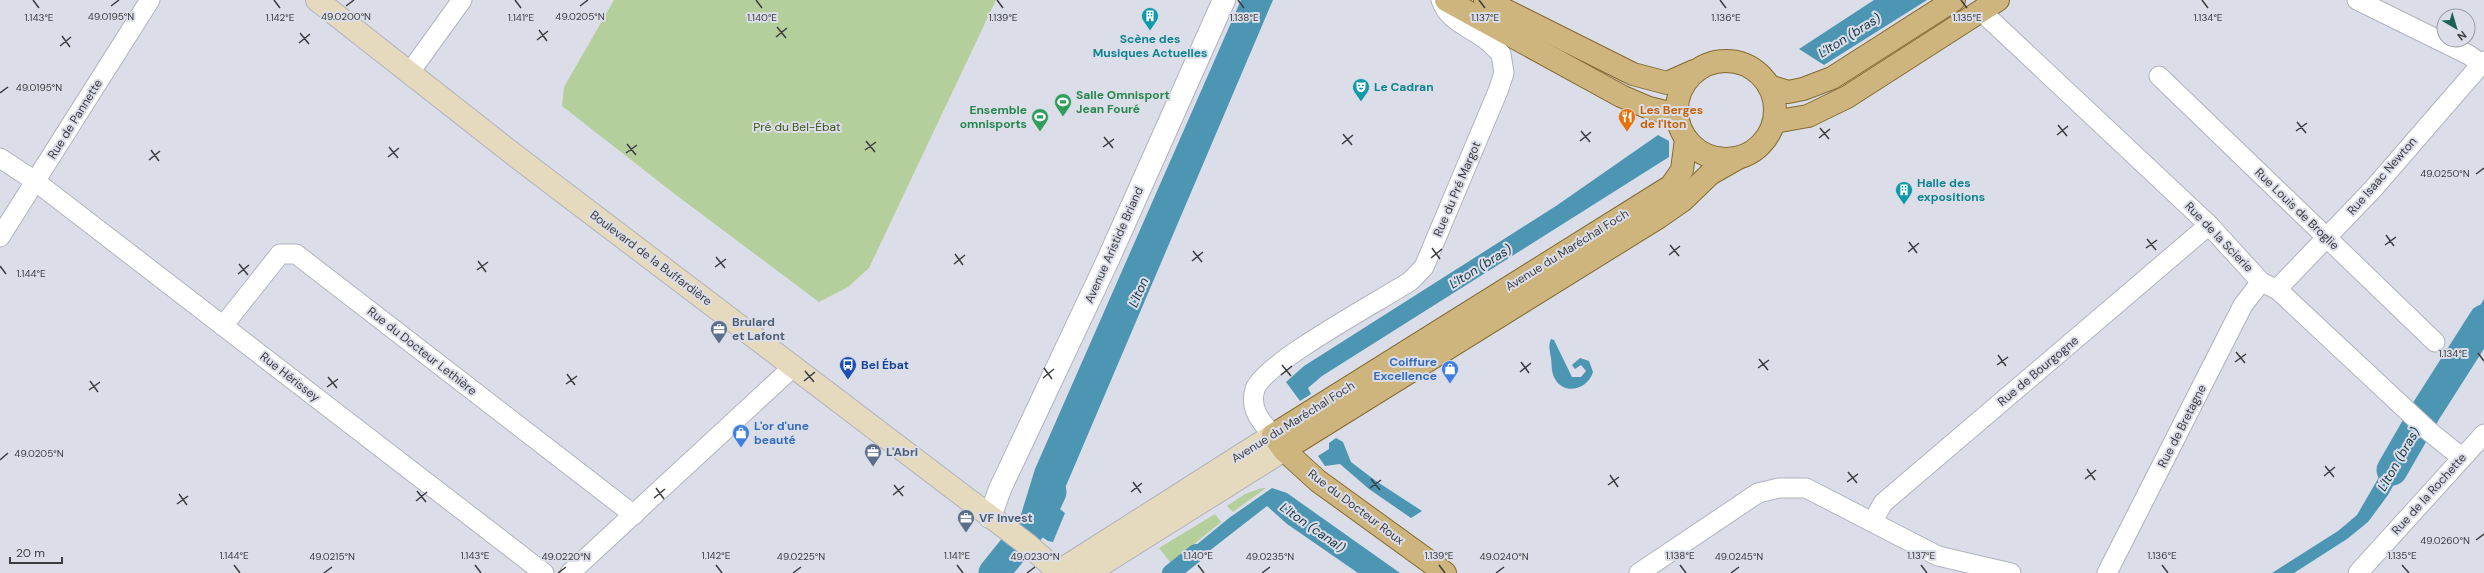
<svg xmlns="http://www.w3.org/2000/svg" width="2484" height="573" viewBox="0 0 2484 573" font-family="'DM Sans',sans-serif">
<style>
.green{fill:#b5cf9c}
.water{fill:#4c96b4}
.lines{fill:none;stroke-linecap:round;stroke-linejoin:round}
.canal{stroke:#4c96b4;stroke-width:18}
.river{stroke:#4c96b4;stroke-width:31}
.minor-casing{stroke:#b0b3bd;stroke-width:21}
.tertiary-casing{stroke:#b0b3bd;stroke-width:24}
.secondary-casing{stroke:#b0b3bd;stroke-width:24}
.primary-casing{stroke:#846a2f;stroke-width:24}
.minor{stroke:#fff;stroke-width:19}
.tertiary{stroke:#fff;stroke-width:22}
.secondary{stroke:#e6dabe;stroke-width:22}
.primary{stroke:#cdb57d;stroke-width:22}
.ticks{fill:none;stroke:#3b3c40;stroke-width:1.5}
.labels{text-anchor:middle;stroke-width:4;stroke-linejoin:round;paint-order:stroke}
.culture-label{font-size:12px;font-weight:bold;fill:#0d838f;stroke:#dbdee8;text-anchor:start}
.leisure-label{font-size:12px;font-weight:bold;fill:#27864d;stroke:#dbdee8;text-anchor:start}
.food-label{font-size:12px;font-weight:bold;fill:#c56008;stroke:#dbdee8;text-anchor:start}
.street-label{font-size:12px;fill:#3b3c40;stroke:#dbdee8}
.park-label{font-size:12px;fill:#3a5518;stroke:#dbdee8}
.service-label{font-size:12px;font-weight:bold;fill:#4e5e75;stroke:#dbdee8;text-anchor:start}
.shop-label{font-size:12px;font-weight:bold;fill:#366cbe;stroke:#dbdee8;text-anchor:end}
.transit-label{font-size:12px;font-weight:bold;fill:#164399;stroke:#dbdee8;text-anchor:start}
.water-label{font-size:13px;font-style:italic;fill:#123442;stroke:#dbdee8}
.ticks-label{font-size:10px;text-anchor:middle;fill:#3b3c40;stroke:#dbdee8;stroke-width:4;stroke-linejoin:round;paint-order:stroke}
</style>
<rect width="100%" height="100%" fill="#dbdee8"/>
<g class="green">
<polygon points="614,0 996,0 869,268 848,287 819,302 676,195 562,106 564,87"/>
<polygon points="1262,488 1266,488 1233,512 1227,506 1245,494"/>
<polygon points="1215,514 1221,522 1171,563 1159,548"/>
</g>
<g class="water">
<polygon points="1241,0 1273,0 1057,507 1065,513 1053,542 1048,541 1019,521 1035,469"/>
<polygon points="1874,0 1927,0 1824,65 1799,49"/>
<polygon points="1658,135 1669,141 1669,157 1322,376 1308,388 1311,394 1300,401 1286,382 1304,366 1556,206"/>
<polygon points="2484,299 2484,335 2468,354 2446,388 2450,394 2430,417 2420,406"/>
<path d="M 1551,339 L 1554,340 L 1572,377 L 1581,377 L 1586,371 L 1581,365 L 1575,369 L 1572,365 L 1580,358 L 1589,361 L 1593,372 C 1588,389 1565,396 1555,379 C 1551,372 1552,365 1551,358 C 1550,351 1548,345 1551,339 Z"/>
<polygon points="2408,427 2419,439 2388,495 2368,522 2347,539 2294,573 2272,573 2338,531 2357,515"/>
<polygon points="1336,438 1343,442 1351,462 1376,481 1422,511 1411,518 1369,489 1340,464 1325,466 1318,456 1329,449 1329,443"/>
<polygon points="1272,488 1287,493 1400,573 1358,573 1287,524 1267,506 1181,573 1173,564 1229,518"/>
<polygon points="1001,554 1013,563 1002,573 982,573"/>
</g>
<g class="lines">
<polyline class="canal" points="1171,573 1196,553"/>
<g class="river">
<polyline points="2392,470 2426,411 2484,320"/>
<polyline points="994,573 1040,516 1051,492"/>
</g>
<defs>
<g id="minor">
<polyline points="2357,0 2469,55 2481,64"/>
<polyline points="1981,11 2209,225 2261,282 2278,290 2430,432 2461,457"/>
<polyline points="410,72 462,0"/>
<polyline points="2159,76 2435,342"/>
<polyline points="0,158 35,181 544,573"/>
<polyline points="0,237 150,0"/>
<polyline points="2278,290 2284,282 2373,189 2484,61"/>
<polyline points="223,326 280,254 296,254 634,515"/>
<path d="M 1273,435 C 1261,422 1249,409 1255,389 C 1264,363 1381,300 1409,282 C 1414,278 1419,272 1424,267 L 1498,91 L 1504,73 L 1501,54 C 1496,49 1491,43 1485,39 C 1468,26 1449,22 1441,0"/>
<polyline points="1873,521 1883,503 2209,225"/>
<polyline points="570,573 793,367"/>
<polyline points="1639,573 1758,493 1779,488 1806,488 1938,556 2011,573"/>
<polyline points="2107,573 2243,305 2261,282"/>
<polyline points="2358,573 2484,434"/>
</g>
<polyline id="tertiary" points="990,517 1000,489 1107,262 1224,0"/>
<g id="secondary">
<polyline points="317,0 517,157 1028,545 1060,573"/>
<polyline points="1056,573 1273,435"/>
<polyline points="1088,573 1284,450"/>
</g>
<g id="primary">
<polyline points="1446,0 1621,96 1649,108 1677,115"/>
<polyline points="1485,0 1633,74 1667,83 1694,71"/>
<circle cx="1726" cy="110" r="49"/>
<polyline points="1769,86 1788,92 1803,89 1832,78 1954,0"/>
<polyline points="1774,122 1808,116 1847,97 1998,0"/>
<polyline points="1284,450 1659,217 1682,201 1710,174 1738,158"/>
<polyline points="1445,573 1318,481 1284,450 1273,435 1671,186 1682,170 1686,139"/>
</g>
</defs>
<use href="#minor" class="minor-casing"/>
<use href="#tertiary" class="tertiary-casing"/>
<use href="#secondary" class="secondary-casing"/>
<use href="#primary" class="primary-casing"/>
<use href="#minor" class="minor"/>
<use href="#tertiary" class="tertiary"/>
<use href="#secondary" class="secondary"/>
<use href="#primary" class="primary"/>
</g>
<path class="ticks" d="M 33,0 L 39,8M 274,0 L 280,8M 515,0 L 521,8M 756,0 L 762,8M 997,0 L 1003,8M 1238,0 L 1244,8M 1479,0 L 1485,8M 1720,0 L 1726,8M 1961,0 L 1967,8M 2202,0 L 2208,8M 111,6 L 119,0M 346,6 L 354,0M 580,6 L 588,0M 777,27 L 786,38M 539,30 L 547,41M 300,33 L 309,44M 62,36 L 70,47M 776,37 L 787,28M 537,40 L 548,31M 299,43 L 310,34M 60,46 L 71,37M 0,93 L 8,87M 2297,122 L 2306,133M 2058,125 L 2067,136M 1820,128 L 1829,139M 1581,131 L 1590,142M 2296,131 L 2307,123M 1343,134 L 1352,145M 2057,135 L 2068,126M 1104,137 L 1113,148M 1819,138 L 1830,129M 866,141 L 875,152M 1580,141 L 1591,132M 627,144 L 636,155M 1342,144 L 1353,135M 389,147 L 398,158M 1103,147 L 1114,139M 151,150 L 159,161M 865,150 L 876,142M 626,153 L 637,145M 388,157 L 399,148M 149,160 L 160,151M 2476,174 L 2484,168M 2386,235 L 2394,246M 2147,239 L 2156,250M 1909,242 L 1917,253M 1670,245 L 1679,256M 2385,245 L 2396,237M 1432,248 L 1440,259M 2146,248 L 2157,240M 1193,251 L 1202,262M 1908,252 L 1919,243M 955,254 L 963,265M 1669,255 L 1680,246M 716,257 L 725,268M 1431,258 L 1442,249M 478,261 L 486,272M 1192,261 L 1203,252M 239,264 L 248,275M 954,264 L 965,255M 0,266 L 6,274M 715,267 L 726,259M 477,270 L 488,262M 238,274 L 249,265M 2236,352 L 2245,363M 2478,353 L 2484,361M 1998,355 L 2006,366M 1759,359 L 1768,370M 1521,362 L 1529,373M 2235,362 L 2246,354M 1282,365 L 1291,376M 1997,365 L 2008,357M 1044,368 L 1052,379M 1758,368 L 1769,360M 805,371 L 814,382M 1520,372 L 1531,363M 567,374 L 575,385M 1281,375 L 1292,366M 328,377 L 337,388M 1043,378 L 1054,369M 90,381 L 98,392M 804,381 L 815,372M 566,384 L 577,376M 327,387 L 338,379M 89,390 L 100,382M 0,460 L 8,453M 2325,466 L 2334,477M 2087,469 L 2095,480M 1848,472 L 1857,483M 1610,475 L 1618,487M 2324,476 L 2335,467M 1371,479 L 1380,490M 2085,479 L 2096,470M 1133,482 L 1141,493M 1847,482 L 1858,474M 894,485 L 903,496M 1608,485 L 1619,477M 656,488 L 664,499M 1370,488 L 1381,480M 417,491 L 426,502M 1131,492 L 1142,483M 179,494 L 187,505M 893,495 L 904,486M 654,498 L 665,489M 416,501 L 427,492M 177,504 L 188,496M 2476,540 L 2484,534M 234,565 L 240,573M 475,565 L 481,573M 716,565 L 722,573M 957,565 L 963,573M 1198,565 L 1204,573M 1439,565 L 1445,573M 1680,565 L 1686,573M 1921,565 L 1927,573M 2162,565 L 2168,573M 2402,565 L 2409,573M 324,573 L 332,567M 558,573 L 566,567M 793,573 L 801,567M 1027,573 L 1035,567M 1262,573 L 1270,567M 1496,573 L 1504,567M 1731,573 L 1739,567"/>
<defs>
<symbol id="building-pin" viewBox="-11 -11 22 30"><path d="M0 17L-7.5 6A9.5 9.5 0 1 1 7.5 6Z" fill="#0f9aa8" stroke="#dbdee8"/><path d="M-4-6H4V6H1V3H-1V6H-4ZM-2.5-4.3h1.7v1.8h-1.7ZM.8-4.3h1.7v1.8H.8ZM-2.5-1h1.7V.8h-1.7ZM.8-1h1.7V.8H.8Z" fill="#fff"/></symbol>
<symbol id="theatre-pin" viewBox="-11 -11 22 30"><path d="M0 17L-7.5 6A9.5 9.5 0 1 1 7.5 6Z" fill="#0f9aa8" stroke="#dbdee8"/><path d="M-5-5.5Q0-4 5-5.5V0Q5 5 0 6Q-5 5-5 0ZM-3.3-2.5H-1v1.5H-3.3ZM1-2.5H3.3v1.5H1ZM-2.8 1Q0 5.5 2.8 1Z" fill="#fff"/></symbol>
<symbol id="stadium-pin" viewBox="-11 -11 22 30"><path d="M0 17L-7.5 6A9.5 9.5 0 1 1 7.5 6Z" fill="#2e9e5b" stroke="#dbdee8"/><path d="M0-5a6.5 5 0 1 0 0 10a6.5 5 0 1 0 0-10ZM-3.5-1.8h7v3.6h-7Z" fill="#fff"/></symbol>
<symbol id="restaurant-pin" viewBox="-11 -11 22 30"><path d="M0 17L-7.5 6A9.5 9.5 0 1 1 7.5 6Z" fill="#e8710a" stroke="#dbdee8"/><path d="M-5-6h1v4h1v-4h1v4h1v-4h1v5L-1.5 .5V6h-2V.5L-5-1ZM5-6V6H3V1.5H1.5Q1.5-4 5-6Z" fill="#fff"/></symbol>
<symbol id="office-pin" viewBox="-11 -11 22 30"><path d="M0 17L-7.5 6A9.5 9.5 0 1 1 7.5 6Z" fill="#5c6f8a" stroke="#dbdee8"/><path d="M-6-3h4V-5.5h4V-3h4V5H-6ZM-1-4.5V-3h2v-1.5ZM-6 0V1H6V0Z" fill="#fff"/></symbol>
<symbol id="bus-pin" viewBox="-11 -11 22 30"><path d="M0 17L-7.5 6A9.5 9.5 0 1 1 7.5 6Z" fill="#1a4fb4" stroke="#dbdee8"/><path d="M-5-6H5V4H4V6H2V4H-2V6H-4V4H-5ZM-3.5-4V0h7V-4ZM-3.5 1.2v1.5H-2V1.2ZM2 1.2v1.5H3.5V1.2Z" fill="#fff"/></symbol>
<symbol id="shop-pin" viewBox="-11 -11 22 30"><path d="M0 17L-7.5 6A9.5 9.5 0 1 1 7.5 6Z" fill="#3f7fe0" stroke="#dbdee8"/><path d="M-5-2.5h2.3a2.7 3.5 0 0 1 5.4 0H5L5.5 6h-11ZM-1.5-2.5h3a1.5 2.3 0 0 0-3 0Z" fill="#fff"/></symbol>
</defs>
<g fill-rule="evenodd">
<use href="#building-pin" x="1140" y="6" width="20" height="27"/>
<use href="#theatre-pin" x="1351" y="77" width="20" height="27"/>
<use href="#stadium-pin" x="1053" y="92" width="20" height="27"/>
<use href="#stadium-pin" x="1030" y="107" width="20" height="27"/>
<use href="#restaurant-pin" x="1617" y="107" width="20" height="27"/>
<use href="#building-pin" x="1894" y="180" width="20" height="27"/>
<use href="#office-pin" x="709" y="319" width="20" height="27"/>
<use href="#bus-pin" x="838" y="355" width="20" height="27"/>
<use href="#shop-pin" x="1440" y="359" width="20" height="27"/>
<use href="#shop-pin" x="731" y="423" width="20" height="27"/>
<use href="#office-pin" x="863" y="442" width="20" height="27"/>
<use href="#office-pin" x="956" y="508" width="20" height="27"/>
</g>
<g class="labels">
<g class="culture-label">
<text x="1150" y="43" text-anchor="middle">Scène des<tspan x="1150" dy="14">Musiques Actuelles</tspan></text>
<text x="1374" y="91">Le Cadran</text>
<text x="1917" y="187">Halle des<tspan x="1917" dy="14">expositions</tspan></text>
</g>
<g class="leisure-label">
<text x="1076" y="99">Salle Omnisport<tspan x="1076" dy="14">Jean Fouré</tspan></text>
<text x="1027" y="114" text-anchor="end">Ensemble<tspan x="1027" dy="14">omnisports</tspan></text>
</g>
<g class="food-label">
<text x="1640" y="114">Les Berges<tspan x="1640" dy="14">de l'Iton</tspan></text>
</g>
<g class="street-label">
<text transform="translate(75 119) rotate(-58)" y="4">Rue de Pannette</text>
<text transform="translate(2382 176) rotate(-49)" y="4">Rue Isaac Newton</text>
<text transform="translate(1457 189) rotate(-67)" y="4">Rue du Pré Margot</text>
<text transform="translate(2297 209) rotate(44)" y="4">Rue Louis de Broglie</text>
<text transform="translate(2219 237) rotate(46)" y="4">Rue de la Scierie</text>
<text transform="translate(1114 245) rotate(-66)" y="4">Avenue Aristide Briand</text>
<text transform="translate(1567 250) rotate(-32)" y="4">Avenue du Maréchal Foch</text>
<text transform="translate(651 258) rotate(37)" y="4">Boulevard de la Buffardière</text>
<text transform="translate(422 351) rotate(38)" y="4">Rue du Docteur Lethière</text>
<text transform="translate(2038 371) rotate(-40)" y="4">Rue de Bourgogne</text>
<text transform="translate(290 377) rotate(38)" y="4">Rue Hérissey</text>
<text transform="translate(1293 422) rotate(-32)" y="4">Avenue du Maréchal Foch</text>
<text transform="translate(2182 426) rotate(-63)" y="4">Rue de Bretagne</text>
<text transform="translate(2429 494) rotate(-48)" y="4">Rue de la Rochette</text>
<text transform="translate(1356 507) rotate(37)" y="4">Rue du Docteur Roux</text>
</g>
<g class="park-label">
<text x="797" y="131">Pré du Bel-Ébat</text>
</g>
<g class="service-label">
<text x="732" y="326">Brulard<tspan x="732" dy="14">et Lafont</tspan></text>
<text x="886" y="456">L'Abri</text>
<text x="979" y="522">VF Invest</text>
</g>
<g class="shop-label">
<text x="1437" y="366">Coiffure<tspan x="1437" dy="14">Excellence</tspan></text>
<text x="754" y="430" text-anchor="start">L'or d'une<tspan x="754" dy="14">beauté</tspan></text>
</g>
<g class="transit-label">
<text x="861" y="369">Bel Ébat</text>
</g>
<g class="water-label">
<text transform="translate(1849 35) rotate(-32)" y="5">L'Iton (bras)</text>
<text transform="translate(1480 266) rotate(-32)" y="5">L'Iton (bras)</text>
<text transform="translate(1138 292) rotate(-67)" y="5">L'Iton</text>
<text transform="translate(2398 459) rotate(-60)" y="5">L'Iton (bras)</text>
<text transform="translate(1313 527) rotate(35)" y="5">L'Iton (canal)</text>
</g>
</g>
<g class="ticks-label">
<text x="111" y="20">49.0195°N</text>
<text x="346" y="20">49.0200°N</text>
<text x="580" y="20">49.0205°N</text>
<text x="39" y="21">1.143°E</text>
<text x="280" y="21">1.142°E</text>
<text x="521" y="21">1.141°E</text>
<text x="1244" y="21">1.138°E</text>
<text x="1485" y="21">1.137°E</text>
<text x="1726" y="21">1.136°E</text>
<text x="1967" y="21">1.135°E</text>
<text x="2208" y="21">1.134°E</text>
<text x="762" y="21">1.140°E</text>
<text x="1003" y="21">1.139°E</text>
<text x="39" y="91">49.0195°N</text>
<text x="2445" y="177">49.0250°N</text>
<text x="31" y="277">1.144°E</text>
<text x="2453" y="357">1.134°E</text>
<text x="39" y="457">49.0205°N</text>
<text x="2445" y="544">49.0260°N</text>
<text x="234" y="559">1.144°E</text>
<text x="475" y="559">1.143°E</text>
<text x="716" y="559">1.142°E</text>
<text x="957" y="559">1.141°E</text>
<text x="1198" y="559">1.140°E</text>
<text x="1439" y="559">1.139°E</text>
<text x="1680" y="559">1.138°E</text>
<text x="1921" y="559">1.137°E</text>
<text x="2162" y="559">1.136°E</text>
<text x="2402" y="559">1.135°E</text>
<text x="332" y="560">49.0215°N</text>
<text x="566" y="560">49.0220°N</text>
<text x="801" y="560">49.0225°N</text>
<text x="1035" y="560">49.0230°N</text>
<text x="1270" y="560">49.0235°N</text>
<text x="1504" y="560">49.0240°N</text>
<text x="1739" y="560">49.0245°N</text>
</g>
<g transform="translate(2456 28) rotate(142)"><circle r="19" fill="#dbdee8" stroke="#9b9da5"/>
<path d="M0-3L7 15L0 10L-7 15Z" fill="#1a6257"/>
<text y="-6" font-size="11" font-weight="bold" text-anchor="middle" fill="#3b3c40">N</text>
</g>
<path d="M10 557v6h52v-6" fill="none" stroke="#3b3c40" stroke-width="2"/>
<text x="16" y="557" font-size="12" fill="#3b3c40" stroke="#dbdee8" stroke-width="3" paint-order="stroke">20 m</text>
</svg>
